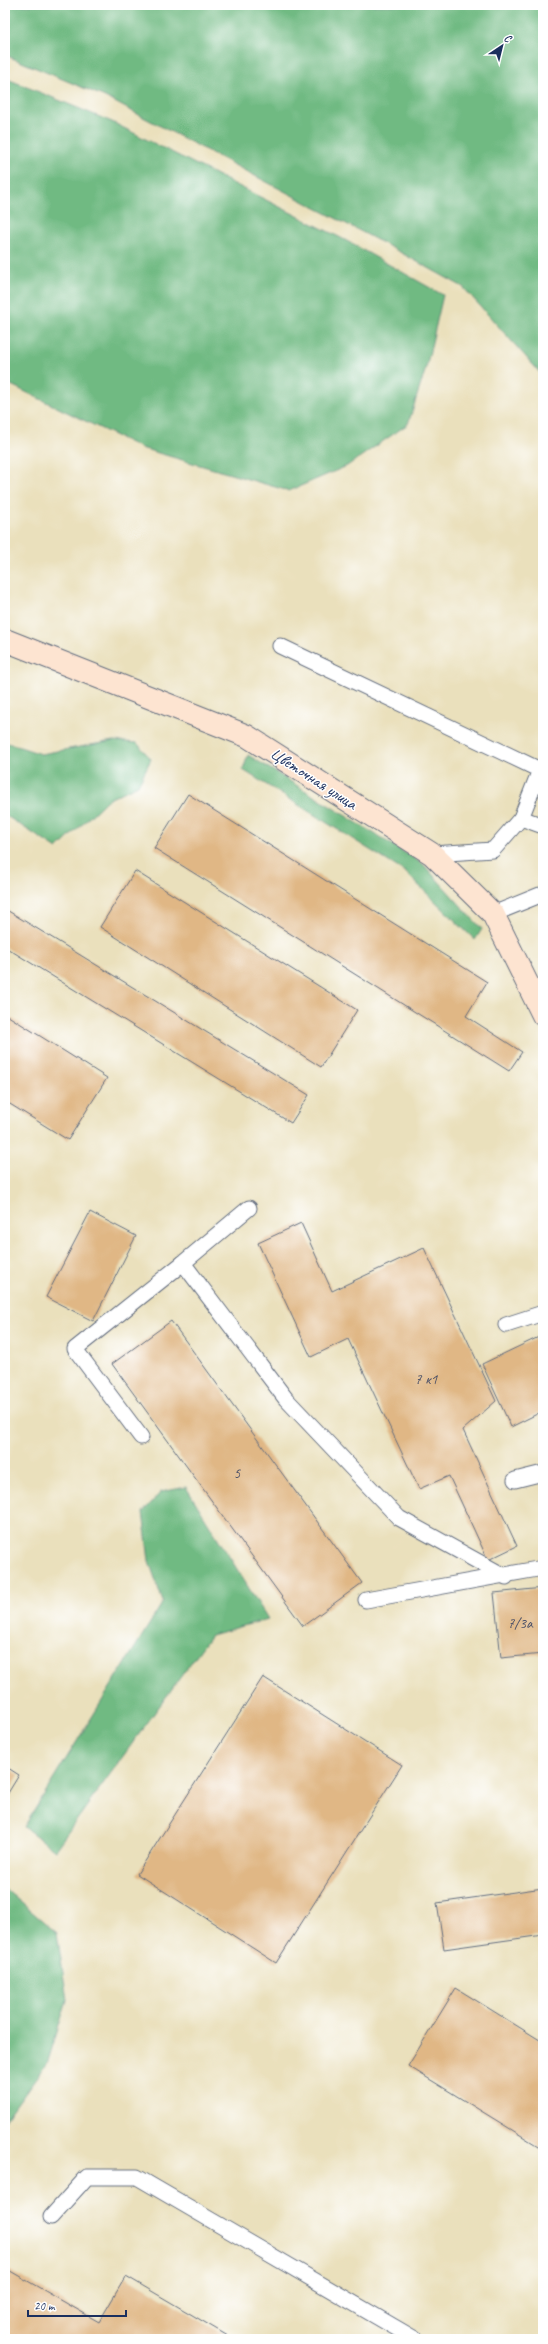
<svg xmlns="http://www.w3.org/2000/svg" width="548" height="2344" viewBox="0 0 548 2344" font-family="Caveat,sans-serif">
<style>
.forest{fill:#6fba82;stroke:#457470}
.building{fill:#e0b785}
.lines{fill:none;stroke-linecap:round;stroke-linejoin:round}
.lane-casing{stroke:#636d7f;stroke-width:17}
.secondary-casing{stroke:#636d7f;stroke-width:24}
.lane{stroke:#fff;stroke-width:15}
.secondary{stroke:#fde4d1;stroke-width:22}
.labels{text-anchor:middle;stroke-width:3;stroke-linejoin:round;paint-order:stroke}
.number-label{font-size:15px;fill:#4c5168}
.street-label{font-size:17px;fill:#1b2f5e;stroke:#fff}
</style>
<rect width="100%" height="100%" fill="#fff"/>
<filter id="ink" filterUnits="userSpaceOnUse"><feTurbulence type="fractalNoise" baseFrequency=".025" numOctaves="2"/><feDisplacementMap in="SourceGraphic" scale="8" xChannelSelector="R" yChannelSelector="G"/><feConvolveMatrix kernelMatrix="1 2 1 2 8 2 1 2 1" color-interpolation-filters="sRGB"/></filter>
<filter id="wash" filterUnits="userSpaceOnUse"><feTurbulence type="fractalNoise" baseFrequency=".012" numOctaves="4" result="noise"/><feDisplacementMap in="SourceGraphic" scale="16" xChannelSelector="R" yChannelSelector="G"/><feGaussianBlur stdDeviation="0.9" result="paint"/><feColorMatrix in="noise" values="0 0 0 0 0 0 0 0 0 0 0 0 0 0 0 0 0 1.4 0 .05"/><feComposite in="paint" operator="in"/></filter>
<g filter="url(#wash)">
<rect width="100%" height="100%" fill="#eae0bc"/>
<g class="forest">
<polygon points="5,5 543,5 543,376 463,287 396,250 105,97 5,55"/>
<polygon points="5,78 112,122 345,240 443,295 426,368 408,424 347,466 289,491 141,448 5,382"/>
<polygon points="113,741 137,743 151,759 138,785 107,800 57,849 5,815 5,742 41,754"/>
<polygon points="248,755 423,864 482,929 475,940 405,872 243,770"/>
<polygon points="186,1487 268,1619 211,1635 55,1850 24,1827 163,1602 149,1561 143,1512 161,1492"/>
<polygon points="5,1889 57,1933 67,2000 48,2061 5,2120"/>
</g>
<g id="blocks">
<g class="building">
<polygon points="188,794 487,982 466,1016 522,1052 509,1071 154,848"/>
<polygon points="135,871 357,1010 321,1067 100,927"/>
<polygon points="5,909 309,1095 291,1123 5,947"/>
<polygon points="5,1014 107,1078 68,1140 5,1101"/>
<polygon points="90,1212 136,1236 93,1321 46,1297"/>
<polygon points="301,1223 332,1291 424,1248 496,1401 463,1430 517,1546 488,1560 449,1476 419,1489 348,1339 311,1357 258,1243"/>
<polygon points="171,1321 362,1583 303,1626 112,1364"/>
<polygon points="543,1335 543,1411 511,1427 482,1364"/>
<polygon points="543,1588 543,1654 501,1658 494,1593"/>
<polygon points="263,1677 402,1765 276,1963 137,1874"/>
<polygon points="5,1766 19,1775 5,1798"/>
<polygon points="543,1888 543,1935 444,1949 437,1903"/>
<polygon points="456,1988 543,2042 543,2149 408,2066"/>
<polygon points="5,2268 99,2322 126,2276 233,2339 5,2339"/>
</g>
</g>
</g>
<g filter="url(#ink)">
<use href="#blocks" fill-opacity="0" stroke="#636d7f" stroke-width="1"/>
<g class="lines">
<defs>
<g id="lane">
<polyline points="280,646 540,770 521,818 493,850 432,854"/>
<polyline points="521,818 543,826"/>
<polyline points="493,914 540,895 543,896"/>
<polyline points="249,1208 183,1263 286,1399 399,1518 506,1577"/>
<polyline points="506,1325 543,1313"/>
<polyline points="141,1437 75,1349 183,1263"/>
<polyline points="515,1480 543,1473"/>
<polyline points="366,1600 543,1568"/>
<polyline points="51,2217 87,2177 137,2177 415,2339"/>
</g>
<polyline id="secondary" points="5,640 247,736 432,854 493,914 543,1015"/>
</defs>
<use href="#lane" class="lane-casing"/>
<use href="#secondary" class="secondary-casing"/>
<use href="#lane" class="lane"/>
<use href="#secondary" class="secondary"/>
</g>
</g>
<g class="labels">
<g class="number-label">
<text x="426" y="1384">7 к1</text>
<text x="237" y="1478">5</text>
<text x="520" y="1628">7/3а</text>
</g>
<g class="street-label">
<text transform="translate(314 778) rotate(33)" y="6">Цветочная улица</text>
</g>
</g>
<rect width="548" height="2344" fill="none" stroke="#fff" stroke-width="20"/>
<g transform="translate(502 46) rotate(35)" stroke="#ffffff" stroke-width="3" paint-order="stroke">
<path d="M0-3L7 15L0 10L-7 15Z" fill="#1b2f5e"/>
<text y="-6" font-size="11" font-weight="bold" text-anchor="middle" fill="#1b2f5e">С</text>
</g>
<path d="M28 2310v6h98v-6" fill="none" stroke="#1b2f5e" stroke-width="2"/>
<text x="34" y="2310" font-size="12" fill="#1b2f5e" stroke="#ffffff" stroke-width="3" paint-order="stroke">20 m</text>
</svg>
